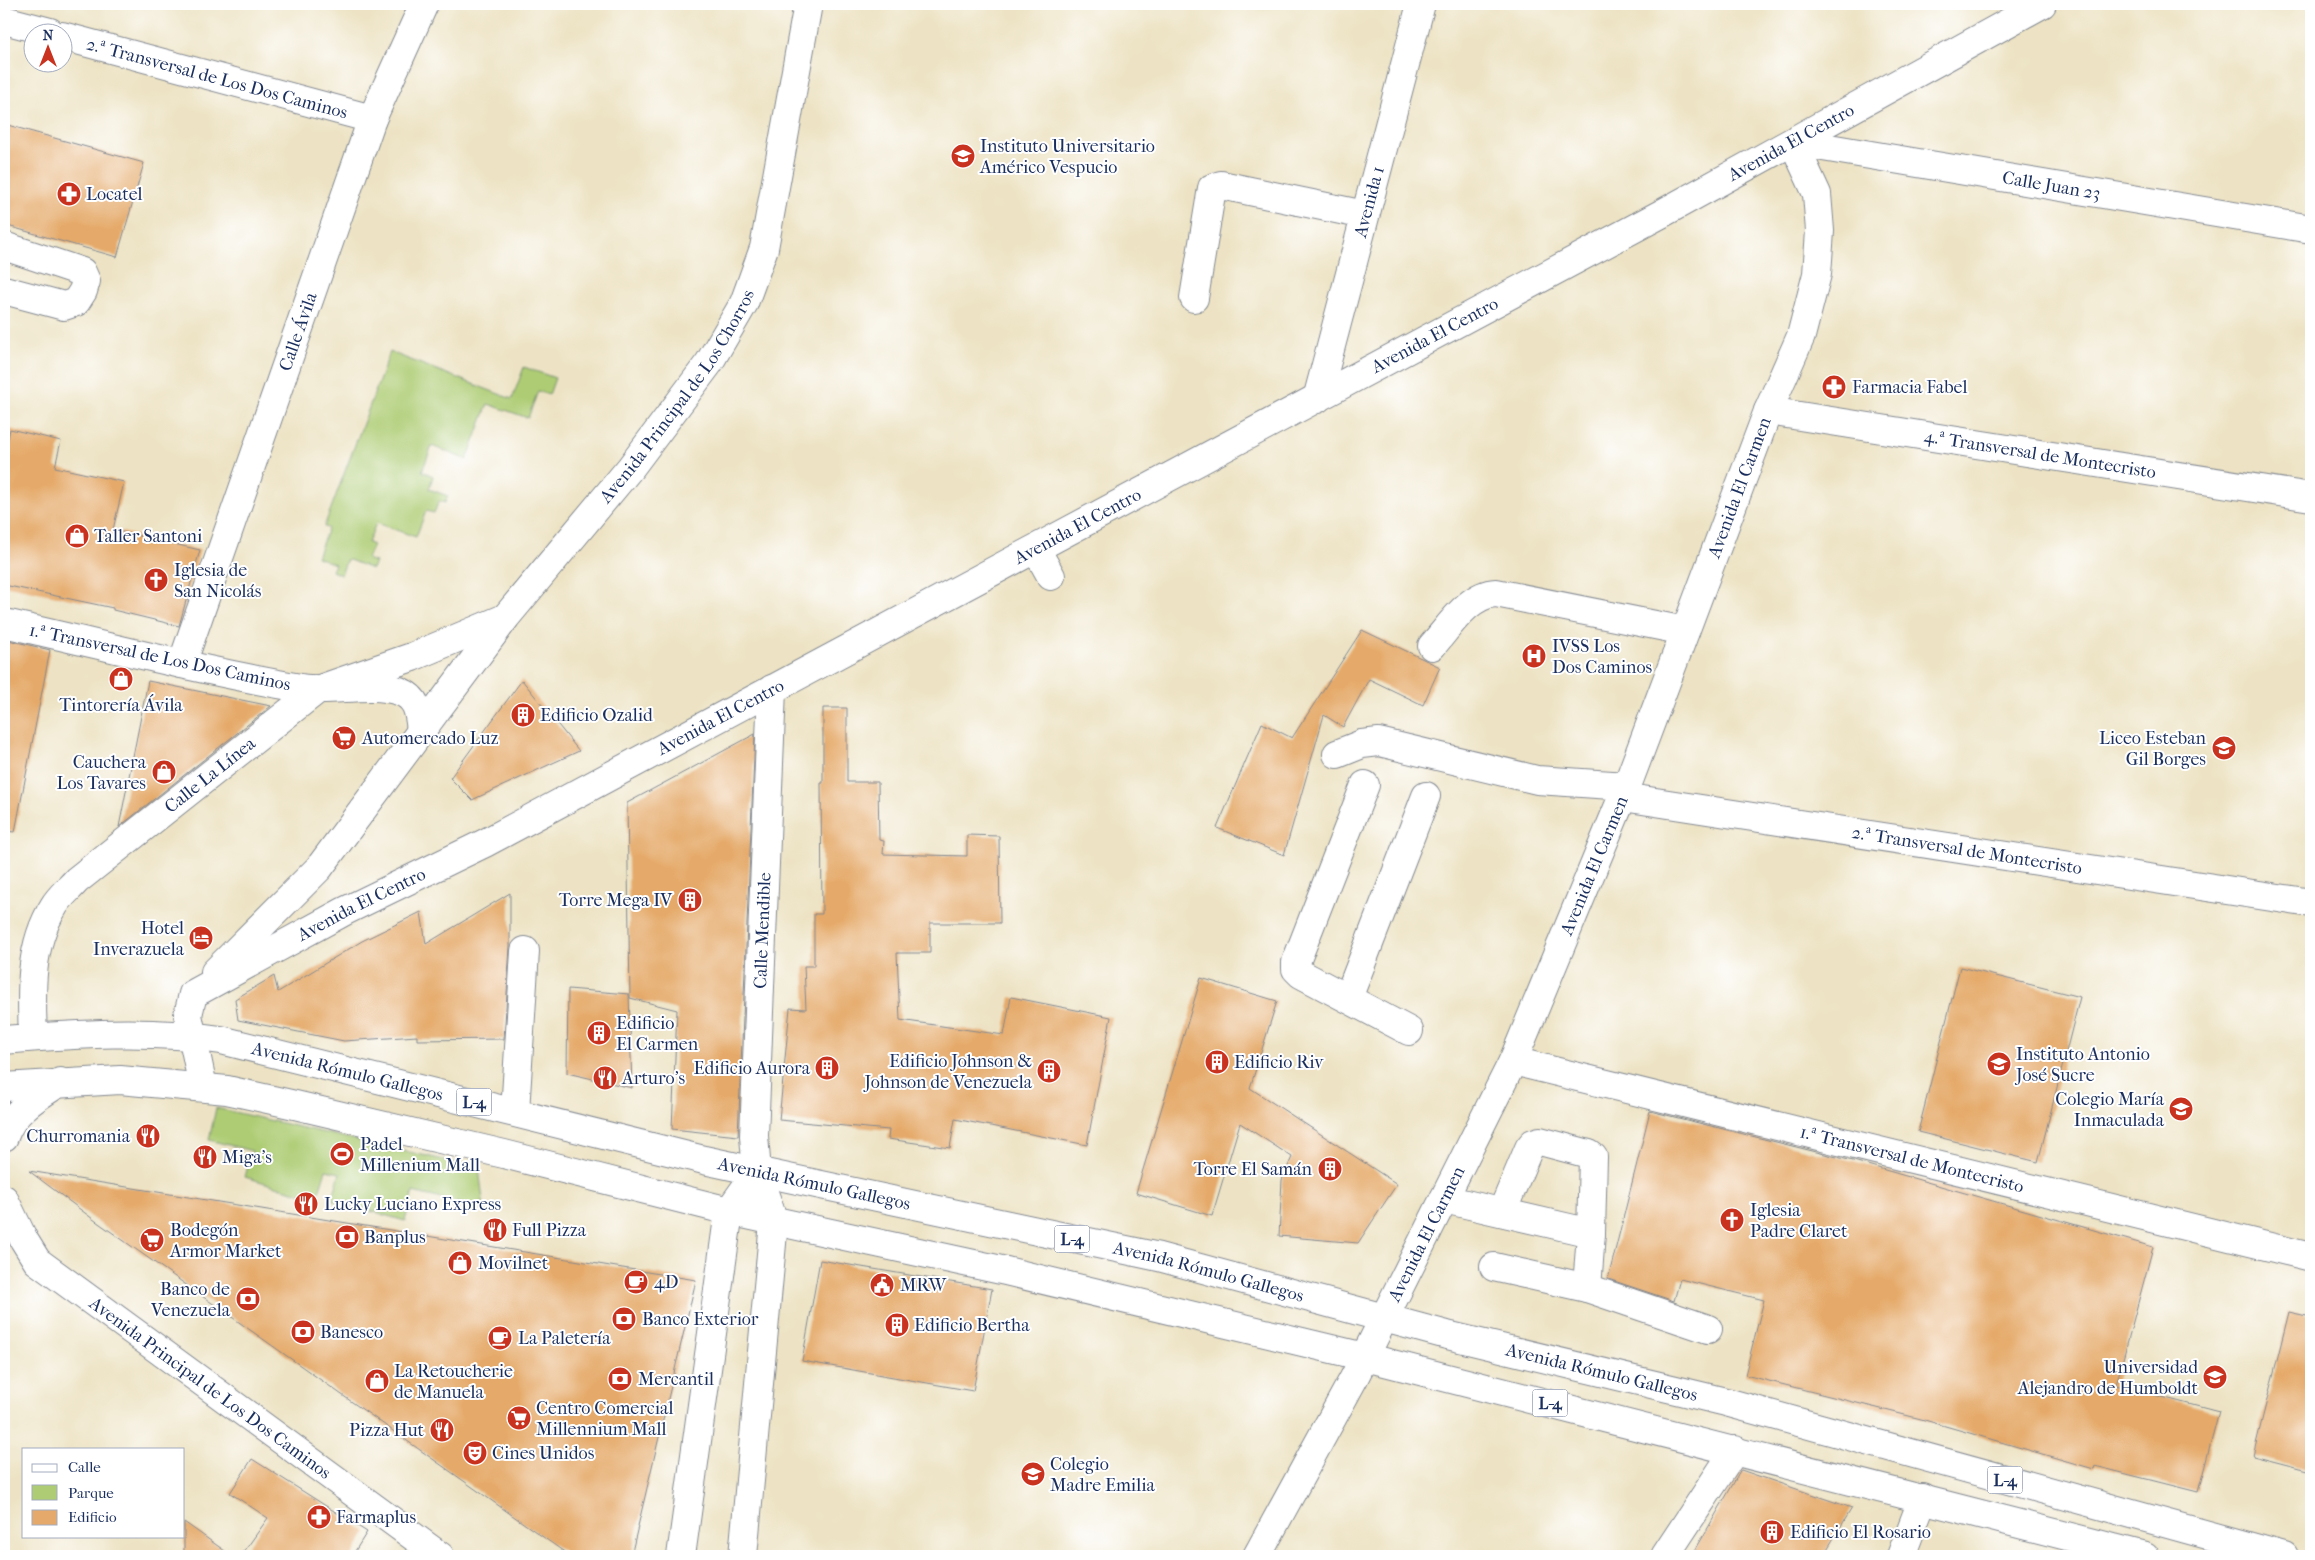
<svg xmlns="http://www.w3.org/2000/svg" width="2315" height="1560" viewBox="0 0 2315 1560" font-family="'IM FELL French Canon',serif">
<style>
.green{fill:#adcc73;stroke:#647e68}
.building{fill:#e5aa6b}
.lines{fill:none;stroke-linecap:round;stroke-linejoin:round}
.minor-casing{stroke:#848991;stroke-width:30}
.major-casing{stroke:#848991;stroke-width:30}
.minor{stroke:#fff;stroke-width:28}
.major{stroke:#fff;stroke-width:28}
.labels{text-anchor:middle;stroke-width:4;stroke-linejoin:round;paint-order:stroke}
.shield{fill:#fff;stroke:#5f6d8e;stroke-width:1}
.shield-label{font-size:16px;font-weight:bold;fill:#1b2f5e}
.street-label{font-size:18px;fill:#1b2f5e;stroke:#fff}
.poi-label{font-size:18px;fill:#1b2f5e;stroke:#fff;text-anchor:start}
</style>
<rect width="100%" height="100%" fill="#fff"/>
<filter id="ink" filterUnits="userSpaceOnUse"><feTurbulence type="fractalNoise" baseFrequency=".02" numOctaves="2"/><feDisplacementMap in="SourceGraphic" scale="10" xChannelSelector="R" yChannelSelector="G"/><feConvolveMatrix kernelMatrix="1 2 1 2 8 2 1 2 1" color-interpolation-filters="sRGB"/></filter>
<filter id="wash" filterUnits="userSpaceOnUse"><feTurbulence type="fractalNoise" baseFrequency=".0096" numOctaves="4" result="noise"/><feDisplacementMap in="SourceGraphic" scale="20" xChannelSelector="R" yChannelSelector="G"/><feGaussianBlur stdDeviation="1.12" result="paint"/><feColorMatrix in="noise" values="0 0 0 0 0 0 0 0 0 0 0 0 0 0 0 0 0 1.4 0 .05"/><feComposite in="paint" operator="in"/></filter>
<g filter="url(#wash)">
<rect width="100%" height="100%" fill="#ede3c4"/>
<g class="green">
<polygon points="390,352 512,399 524,367 555,378 549,395 538,391 528,418 488,404 467,460 432,446 422,471 433,476 429,489 448,496 445,503 439,501 434,513 426,511 416,537 376,523 368,543 373,545 367,559 375,562 372,569 347,559 341,575 332,571 335,564 317,557 328,528 324,527"/>
<polygon points="216,1108 479,1168 484,1209 413,1192 405,1221 332,1200 340,1173 326,1170 317,1198 245,1177 252,1151 209,1140"/>
</g>
<g id="blocks">
<g class="building">
<polygon points="4,124 144,163 117,257 4,225"/>
<polygon points="10,429 61,441 55,467 124,482 113,530 200,550 179,626 113,610 113,608 4,585 4,458"/>
<polygon points="1362,630 1440,667 1423,705 1369,679 1343,727 1324,715 1284,855 1217,828 1262,723 1292,738"/>
<polygon points="4,639 50,650 15,832 4,831"/>
<polygon points="522,680 579,751 472,800 450,778"/>
<polygon points="148,681 271,706 119,827"/>
<polygon points="823,708 847,708 847,782 878,782 879,840 884,841 883,854 967,856 967,835 999,836 1000,923 930,923 930,953 897,953 900,1020 1004,1035 1011,997 1111,1017 1087,1145 955,1119 950,1148 888,1139 889,1130 779,1120 790,1008 806,1009 804,966 814,966 814,914 822,914 821,783 823,783"/>
<polygon points="755,734 738,1136 672,1129 677,1010 630,998 627,803"/>
<polygon points="510,893 510,947 504,1039 417,1040 417,1036 344,1041 238,1020 235,999 274,976 278,992 362,941 421,912 426,944"/>
<polygon points="1960,967 2080,997 2038,1162 1918,1132"/>
<polygon points="1201,978 1277,1001 1250,1088 1397,1184 1358,1243 1279,1236 1282,1180 1292,1157 1240,1123 1212,1216 1136,1193"/>
<polygon points="568,989 629,994 632,1088 567,1073"/>
<polygon points="1650,1111 1857,1162 2153,1247 2116,1385 2219,1412 2198,1492 2095,1466 2094,1469 1921,1419 1745,1375 1764,1300 1680,1279 1674,1301 1608,1279"/>
<polygon points="29,1171 696,1280 631,1556 570,1556 93,1219"/>
<polygon points="820,1260 992,1289 973,1391 802,1361"/>
<polygon points="2289,1312 2311,1317 2311,1471 2253,1456"/>
<polygon points="252,1459 367,1532 352,1556 241,1556 268,1518 230,1493"/>
<polygon points="1741,1470 1852,1508 1823,1556 1692,1556"/>
<polygon points="184,1522 232,1556 184,1556"/>
</g>
</g>
</g>
<g filter="url(#ink)">
<use href="#blocks" fill-opacity="0" stroke="#848991" stroke-width="1"/>
<g class="lines">
<defs>
<g id="minor">
<polyline points="4,20 50,32"/>
<polyline points="62,36 372,119"/>
<path id="s1" d="M 1793,142 L 2311,229"/>
<polyline points="4,246 82,272 86,281 83,291 76,302 64,306 4,290"/>
<polyline points="1194,298 1212,188 1221,185 1365,215"/>
<path id="s2" d="M 1317,399 L 1421,4"/>
<polyline points="1768,411 2311,497"/>
<polyline points="1036,549 1051,576"/>
<path d="M 4,623 C 103,645 201,671 301,688 C 332,693 370,681 399,691 C 418,698 419,713 421,731"/>
<path d="M 1432,646 C 1449,627 1469,594 1496,593 L 1685,631"/>
<path id="s3" d="M 182,664 L 372,119 L 424,4"/>
<polyline points="1337,754 1362,744 1379,742 1537,780 1627,786"/>
<polyline points="1365,785 1296,962 1296,969 1301,974 1409,1031"/>
<polyline points="1623,797 2311,903"/>
<path id="s4" d="M 215,972 L 319,868 L 506,617 L 631,467 L 709,363 L 744,303 L 764,248 L 808,4"/>
<polyline points="1348,998 1426,796"/>
<path id="s5" d="M 33,1037 C 31,992 29,946 54,906 C 59,897 69,889 77,880 L 317,690 L 412,657 L 505,618"/>
<polyline points="1513,1061 2311,1257"/>
<path id="s6" d="M 203,1087 L 188,1015 L 193,994 L 345,911 L 485,843 L 1661,214 L 2042,4"/>
<polyline points="515,1112 525,951"/>
<path d="M 4,1137 C 12,1111 38,1096 60,1082"/>
<path id="s7" d="M 4,1199 L 24,1240 L 37,1261 L 440,1556"/>
<polyline points="1444,1199 1591,1233 1587,1288 1494,1267"/>
<polyline points="1502,1212 1529,1148 1533,1143 1540,1141 1589,1154 1593,1157 1591,1233"/>
<polyline points="1587,1288 1708,1329"/>
<polyline points="681,1556 729,1211 757,1172"/>
<path id="s8" d="M 743,1556 L 774,1222 L 757,1172 L 754,1136 L 772,689"/>
<path id="s9" d="M 1257,1556 L 1354,1378 L 1513,1061 L 1627,786 L 1768,411 L 1801,336 L 1817,274 L 1820,231 L 1817,194 L 1793,142"/>
<polyline points="1665,1556 1735,1450"/>
<polyline points="1901,1556 1923,1498"/>
</g>
<g id="major">
<path id="s10" d="M 4,1040 C 76,1034 150,1029 221,1040 L 704,1160 L 1159,1257 L 1447,1335 L 1726,1402 L 2284,1556"/>
<polyline points="4,1087 120,1080 227,1090 295,1105 504,1154 729,1211 1006,1271 1365,1357 2145,1556"/>
</g>
</defs>
<use href="#minor" class="minor-casing"/>
<use href="#major" class="major-casing"/>
<use href="#minor" class="minor"/>
<use href="#major" class="major"/>
</g>
</g>
<defs>
<symbol id="university-disc" viewBox="-11 -11 22 22"><circle r="9.5" fill="#c8321e" stroke="#fff"/><path d="M0-5L7-2L0 1L-7-2ZM-4 1L0 2.5L4 1V4Q0 6-4 4Z" fill="#fff"/></symbol>
<symbol id="pharmacy-disc" viewBox="-11 -11 22 22"><circle r="9.5" fill="#c8321e" stroke="#fff"/><path d="M-2-6h4v4h4v4h-4v4h-4v-4h-4v-4h4Z" fill="#fff"/></symbol>
<symbol id="shop-disc" viewBox="-11 -11 22 22"><circle r="9.5" fill="#c8321e" stroke="#fff"/><path d="M-5-2.5h2.3a2.7 3.5 0 0 1 5.4 0H5L5.5 6h-11ZM-1.5-2.5h3a1.5 2.3 0 0 0-3 0Z" fill="#fff"/></symbol>
<symbol id="church-disc" viewBox="-11 -11 22 22"><circle r="9.5" fill="#c8321e" stroke="#fff"/><path d="M-1.2-6h2.4v3.5h3.3v2.4h-3.3V6h-2.4V-.1h-3.3v-2.4h3.3Z" fill="#fff"/></symbol>
<symbol id="hospital-disc" viewBox="-11 -11 22 22"><circle r="9.5" fill="#c8321e" stroke="#fff"/><path d="M-5-5h3v3.5h4V-5h3V5h-3V1.5h-4V5h-3Z" fill="#fff"/></symbol>
<symbol id="building-disc" viewBox="-11 -11 22 22"><circle r="9.5" fill="#c8321e" stroke="#fff"/><path d="M-4-6H4V6H1V3H-1V6H-4ZM-2.5-4.3h1.7v1.8h-1.7ZM.8-4.3h1.7v1.8H.8ZM-2.5-1h1.7V.8h-1.7ZM.8-1h1.7V.8H.8Z" fill="#fff"/></symbol>
<symbol id="supermarket-disc" viewBox="-11 -11 22 22"><circle r="9.5" fill="#c8321e" stroke="#fff"/><path d="M-6-5.5h2.5l.6 2H6L4.5 2H-2.5L-4.4-4H-6ZM-1.5 3.2a1.3 1.3 0 1 0 .1 0ZM3 3.2a1.3 1.3 0 1 0 .1 0Z" fill="#fff"/></symbol>
<symbol id="school-disc" viewBox="-11 -11 22 22"><circle r="9.5" fill="#c8321e" stroke="#fff"/><path d="M0-5L7-2L0 1L-7-2ZM-4 1L0 2.5L4 1V4Q0 6-4 4Z" fill="#fff"/></symbol>
<symbol id="hotel-disc" viewBox="-11 -11 22 22"><circle r="9.5" fill="#c8321e" stroke="#fff"/><path d="M-6-4.5h1.5V1H6V5H4.5V3h-9V5H-6ZM-4 0a1.8 1.8 0 1 1 3.6 0ZM.5 0V-2.5h3Q6-2.5 6 0Z" fill="#fff"/></symbol>
<symbol id="restaurant-disc" viewBox="-11 -11 22 22"><circle r="9.5" fill="#c8321e" stroke="#fff"/><path d="M-5-6h1v4h1v-4h1v4h1v-4h1v5L-1.5 .5V6h-2V.5L-5-1ZM5-6V6H3V1.5H1.5Q1.5-4 5-6Z" fill="#fff"/></symbol>
<symbol id="stadium-disc" viewBox="-11 -11 22 22"><circle r="9.5" fill="#c8321e" stroke="#fff"/><path d="M0-5a6.5 5 0 1 0 0 10a6.5 5 0 1 0 0-10ZM-3.5-1.8h7v3.6h-7Z" fill="#fff"/></symbol>
<symbol id="bank-disc" viewBox="-11 -11 22 22"><circle r="9.5" fill="#c8321e" stroke="#fff"/><path d="M-6-4H6V4H-6ZM0-2.3a2.3 2.3 0 1 0 0 4.6a2.3 2.3 0 1 0 0-4.6Z" fill="#fff"/></symbol>
<symbol id="cafe-disc" viewBox="-11 -11 22 22"><circle r="9.5" fill="#c8321e" stroke="#fff"/><path d="M-5.5-4.5H6V0H3Q3 3.5 0 3.5H-2.5Q-5.5 3.5-5.5 0ZM3-3.2v2h1.7v-2ZM-6 4.5H4V6H-6Z" fill="#fff"/></symbol>
<symbol id="civic-disc" viewBox="-11 -11 22 22"><circle r="9.5" fill="#c8321e" stroke="#fff"/><path d="M-.6-6.5H3V-4.5H.6V-3L4-1V1h2V6H-6V1h2V-1L-.6-3ZM-1.2 2.5V6h2.4V2.5Z" fill="#fff"/></symbol>
<symbol id="theatre-disc" viewBox="-11 -11 22 22"><circle r="9.5" fill="#c8321e" stroke="#fff"/><path d="M-5-5.5Q0-4 5-5.5V0Q5 5 0 6Q-5 5-5 0ZM-3.3-2.5H-1v1.5H-3.3ZM1-2.5H3.3v1.5H1ZM-2.8 1Q0 5.5 2.8 1Z" fill="#fff"/></symbol>
</defs>
<g fill-rule="evenodd">
<use href="#university-disc" x="949" y="142" width="28" height="28"/>
<use href="#pharmacy-disc" x="55" y="180" width="28" height="28"/>
<use href="#pharmacy-disc" x="1820" y="373" width="28" height="28"/>
<use href="#shop-disc" x="63" y="522" width="28" height="28"/>
<use href="#church-disc" x="142" y="566" width="28" height="28"/>
<use href="#hospital-disc" x="1520" y="642" width="28" height="28"/>
<use href="#shop-disc" x="107" y="665" width="28" height="28"/>
<use href="#building-disc" x="509" y="701" width="28" height="28"/>
<use href="#supermarket-disc" x="330" y="724" width="28" height="28"/>
<use href="#school-disc" x="2210" y="734" width="28" height="28"/>
<use href="#shop-disc" x="150" y="758" width="28" height="28"/>
<use href="#building-disc" x="676" y="886" width="28" height="28"/>
<use href="#hotel-disc" x="187" y="924" width="28" height="28"/>
<use href="#building-disc" x="585" y="1019" width="28" height="28"/>
<use href="#building-disc" x="1203" y="1048" width="28" height="28"/>
<use href="#university-disc" x="1985" y="1050" width="28" height="28"/>
<use href="#building-disc" x="813" y="1054" width="28" height="28"/>
<use href="#building-disc" x="1035" y="1057" width="28" height="28"/>
<use href="#restaurant-disc" x="591" y="1064" width="28" height="28"/>
<use href="#school-disc" x="2167" y="1095" width="28" height="28"/>
<use href="#restaurant-disc" x="134" y="1122" width="28" height="28"/>
<use href="#stadium-disc" x="328" y="1140" width="28" height="28"/>
<use href="#restaurant-disc" x="191" y="1143" width="28" height="28"/>
<use href="#building-disc" x="1316" y="1155" width="28" height="28"/>
<use href="#restaurant-disc" x="292" y="1190" width="28" height="28"/>
<use href="#church-disc" x="1718" y="1206" width="28" height="28"/>
<use href="#restaurant-disc" x="481" y="1216" width="28" height="28"/>
<use href="#bank-disc" x="333" y="1223" width="28" height="28"/>
<use href="#supermarket-disc" x="138" y="1226" width="28" height="28"/>
<use href="#shop-disc" x="446" y="1249" width="28" height="28"/>
<use href="#cafe-disc" x="622" y="1268" width="28" height="28"/>
<use href="#civic-disc" x="868" y="1271" width="28" height="28"/>
<use href="#bank-disc" x="234" y="1285" width="28" height="28"/>
<use href="#bank-disc" x="610" y="1305" width="28" height="28"/>
<use href="#building-disc" x="883" y="1311" width="28" height="28"/>
<use href="#bank-disc" x="289" y="1318" width="28" height="28"/>
<use href="#cafe-disc" x="486" y="1324" width="28" height="28"/>
<use href="#university-disc" x="2201" y="1363" width="28" height="28"/>
<use href="#bank-disc" x="606" y="1365" width="28" height="28"/>
<use href="#shop-disc" x="363" y="1367" width="28" height="28"/>
<use href="#supermarket-disc" x="505" y="1404" width="28" height="28"/>
<use href="#restaurant-disc" x="428" y="1416" width="28" height="28"/>
<use href="#theatre-disc" x="461" y="1439" width="28" height="28"/>
<use href="#school-disc" x="1019" y="1460" width="28" height="28"/>
<use href="#pharmacy-disc" x="305" y="1503" width="28" height="28"/>
<use href="#building-disc" x="1758" y="1518" width="28" height="28"/>
</g>
<g class="labels">
<g class="shield">
<rect x="456.5" y="1088.5" width="35" height="27" rx="4"/>
<rect x="1054.5" y="1225.5" width="35" height="27" rx="4"/>
<rect x="1532.5" y="1389.5" width="35" height="27" rx="4"/>
<rect x="1987.5" y="1466.5" width="35" height="27" rx="4"/>
</g>
<g class="shield-label">
<text x="474" y="1108">L-4</text>
<text x="1072" y="1245">L-4</text>
<text x="1550" y="1409">L-4</text>
<text x="2005" y="1486">L-4</text>
</g>
<g class="street-label">
<text transform="translate(217 78) rotate(15)" y="6">2.ª Transversal de Los Dos Caminos</text>
<text dy="6" stroke="none"><textPath href="#s6" startOffset="1906">Avenida El Centro</textPath></text>
<text dy="6" stroke="none"><textPath href="#s1" startOffset="262">Calle Juan 23</textPath></text>
<text dy="6" stroke="none"><textPath href="#s2" startOffset="204">Avenida 1</textPath></text>
<text dy="6" stroke="none"><textPath href="#s3" startOffset="352">Calle Ávila</textPath></text>
<text dy="6" stroke="none"><textPath href="#s6" startOffset="1501">Avenida El Centro</textPath></text>
<text dy="6" stroke="none"><textPath href="#s4" startOffset="740">Avenida Principal de Los Chorros</textPath></text>
<text transform="translate(2040 454) rotate(9)" y="6">4.ª Transversal de Montecristo</text>
<text dy="6" stroke="none"><textPath href="#s9" startOffset="1174">Avenida El Carmen</textPath></text>
<text dy="6" stroke="none"><textPath href="#s6" startOffset="1096">Avenida El Centro</textPath></text>
<text transform="translate(160 657) rotate(12)" y="6">1.ª Transversal de Los Dos Caminos</text>
<text dy="6" stroke="none"><textPath href="#s6" startOffset="691">Avenida El Centro</textPath></text>
<text dy="6" stroke="none"><textPath href="#s5" startOffset="339">Calle La Línea</textPath></text>
<text transform="translate(1967 850) rotate(9)" y="6">2.ª Transversal de Montecristo</text>
<text dy="6" stroke="none"><textPath href="#s9" startOffset="769">Avenida El Carmen</textPath></text>
<text dy="6" stroke="none"><textPath href="#s6" startOffset="286">Avenida El Centro</textPath></text>
<text dy="6" stroke="none"><textPath href="#s8" startOffset="630">Calle Mendible</textPath></text>
<text dy="6" stroke="none"><textPath href="#s10" startOffset="348">Avenida Rómulo Gallegos</textPath></text>
<text transform="translate(1912 1159) rotate(14)" y="6">1.ª Transversal de Montecristo</text>
<text dy="6" stroke="none"><textPath href="#s10" startOffset="828">Avenida Rómulo Gallegos</textPath></text>
<text dy="6" stroke="none"><textPath href="#s9" startOffset="364">Avenida El Carmen</textPath></text>
<text dy="6" stroke="none"><textPath href="#s10" startOffset="1232">Avenida Rómulo Gallegos</textPath></text>
<text dy="6" stroke="none"><textPath href="#s10" startOffset="1638">Avenida Rómulo Gallegos</textPath></text>
<text dy="6" stroke="none"><textPath href="#s7" startOffset="285">Avenida Principal de Los Dos Caminos</textPath></text>
</g>
<g class="poi-label">
<text x="980" y="152">Instituto Universitario<tspan x="980" dy="21">Américo Vespucio</tspan></text>
<text x="86" y="200">Locatel</text>
<text x="1852" y="393">Farmacia Fabel</text>
<text x="94" y="542">Taller Santoni</text>
<text x="174" y="576">Iglesia de<tspan x="174" dy="21">San Nicolás</tspan></text>
<text x="1552" y="652">IVSS Los<tspan x="1552" dy="21">Dos Caminos</tspan></text>
<text x="121" y="711" text-anchor="middle">Tintorería Ávila</text>
<text x="540" y="721">Edificio Ozalid</text>
<text x="362" y="744">Automercado Luz</text>
<text x="2206" y="744" text-anchor="end">Liceo Esteban<tspan x="2206" dy="21">Gil Borges</tspan></text>
<text x="146" y="768" text-anchor="end">Cauchera<tspan x="146" dy="21">Los Tavares</tspan></text>
<text x="672" y="906" text-anchor="end">Torre Mega IV</text>
<text x="184" y="934" text-anchor="end">Hotel<tspan x="184" dy="21">Inverazuela</tspan></text>
<text x="616" y="1029">Edificio<tspan x="616" dy="21">El Carmen</tspan></text>
<text x="2016" y="1060">Instituto Antonio<tspan x="2016" dy="21">José Sucre</tspan></text>
<text x="1032" y="1067" text-anchor="end">Edificio Johnson &amp;<tspan x="1032" dy="21">Johnson de Venezuela</tspan></text>
<text x="1234" y="1068">Edificio Riv</text>
<text x="810" y="1074" text-anchor="end">Edificio Aurora</text>
<text x="622" y="1084">Arturo's</text>
<text x="2164" y="1105" text-anchor="end">Colegio María<tspan x="2164" dy="21">Inmaculada</tspan></text>
<text x="130" y="1142" text-anchor="end">Churromania</text>
<text x="360" y="1150">Padel<tspan x="360" dy="21">Millenium Mall</tspan></text>
<text x="222" y="1163">Miga's</text>
<text x="1312" y="1175" text-anchor="end">Torre El Samán</text>
<text x="324" y="1210">Lucky Luciano Express</text>
<text x="1750" y="1216">Iglesia<tspan x="1750" dy="21">Padre Claret</tspan></text>
<text x="170" y="1236">Bodegón<tspan x="170" dy="21">Armor Market</tspan></text>
<text x="512" y="1236">Full Pizza</text>
<text x="364" y="1243">Banplus</text>
<text x="478" y="1269">Movilnet</text>
<text x="654" y="1288">4D</text>
<text x="900" y="1291">MRW</text>
<text x="230" y="1295" text-anchor="end">Banco de<tspan x="230" dy="21">Venezuela</tspan></text>
<text x="642" y="1325">Banco Exterior</text>
<text x="914" y="1331">Edificio Bertha</text>
<text x="320" y="1338">Banesco</text>
<text x="518" y="1344">La Paletería</text>
<text x="2198" y="1373" text-anchor="end">Universidad<tspan x="2198" dy="21">Alejandro de Humboldt</tspan></text>
<text x="394" y="1377">La Retoucherie<tspan x="394" dy="21">de Manuela</tspan></text>
<text x="638" y="1385">Mercantil</text>
<text x="536" y="1414">Centro Comercial<tspan x="536" dy="21">Millennium Mall</tspan></text>
<text x="424" y="1436" text-anchor="end">Pizza Hut</text>
<text x="492" y="1459">Cines Unidos</text>
<text x="1050" y="1470">Colegio<tspan x="1050" dy="21">Madre Emilia</tspan></text>
<text x="336" y="1523">Farmaplus</text>
<text x="1790" y="1538">Edificio El Rosario</text>
</g>
</g>
<rect width="2315" height="1560" fill="none" stroke="#fff" stroke-width="20"/>
<rect x="22" y="1448" width="162" height="90" fill="#ffffff" stroke="#a4acbf"/>
<rect x="32" y="1464" width="25" height="8" fill="#ffffff" stroke="#a4acbf"/>
<text x="68" y="1472" font-size="15" fill="#1b2f5e">Calle</text>
<rect x="32" y="1485" width="25" height="15" fill="#adcc73" stroke="#a4acbf"/>
<text x="68" y="1498" font-size="15" fill="#1b2f5e">Parque</text>
<rect x="32" y="1510" width="25" height="15" fill="#e5aa6b" stroke="#a4acbf"/>
<text x="68" y="1522" font-size="15" fill="#1b2f5e">Edificio</text>
<g transform="translate(48 48)"><circle r="24" fill="#ffffff" stroke="#a4acbf"/>
<path d="M0-4L9 19L0 12L-9 19Z" fill="#c8321e"/>
<text y="-8" font-size="14" font-weight="bold" text-anchor="middle" fill="#1b2f5e">N</text>
</g>
</svg>
